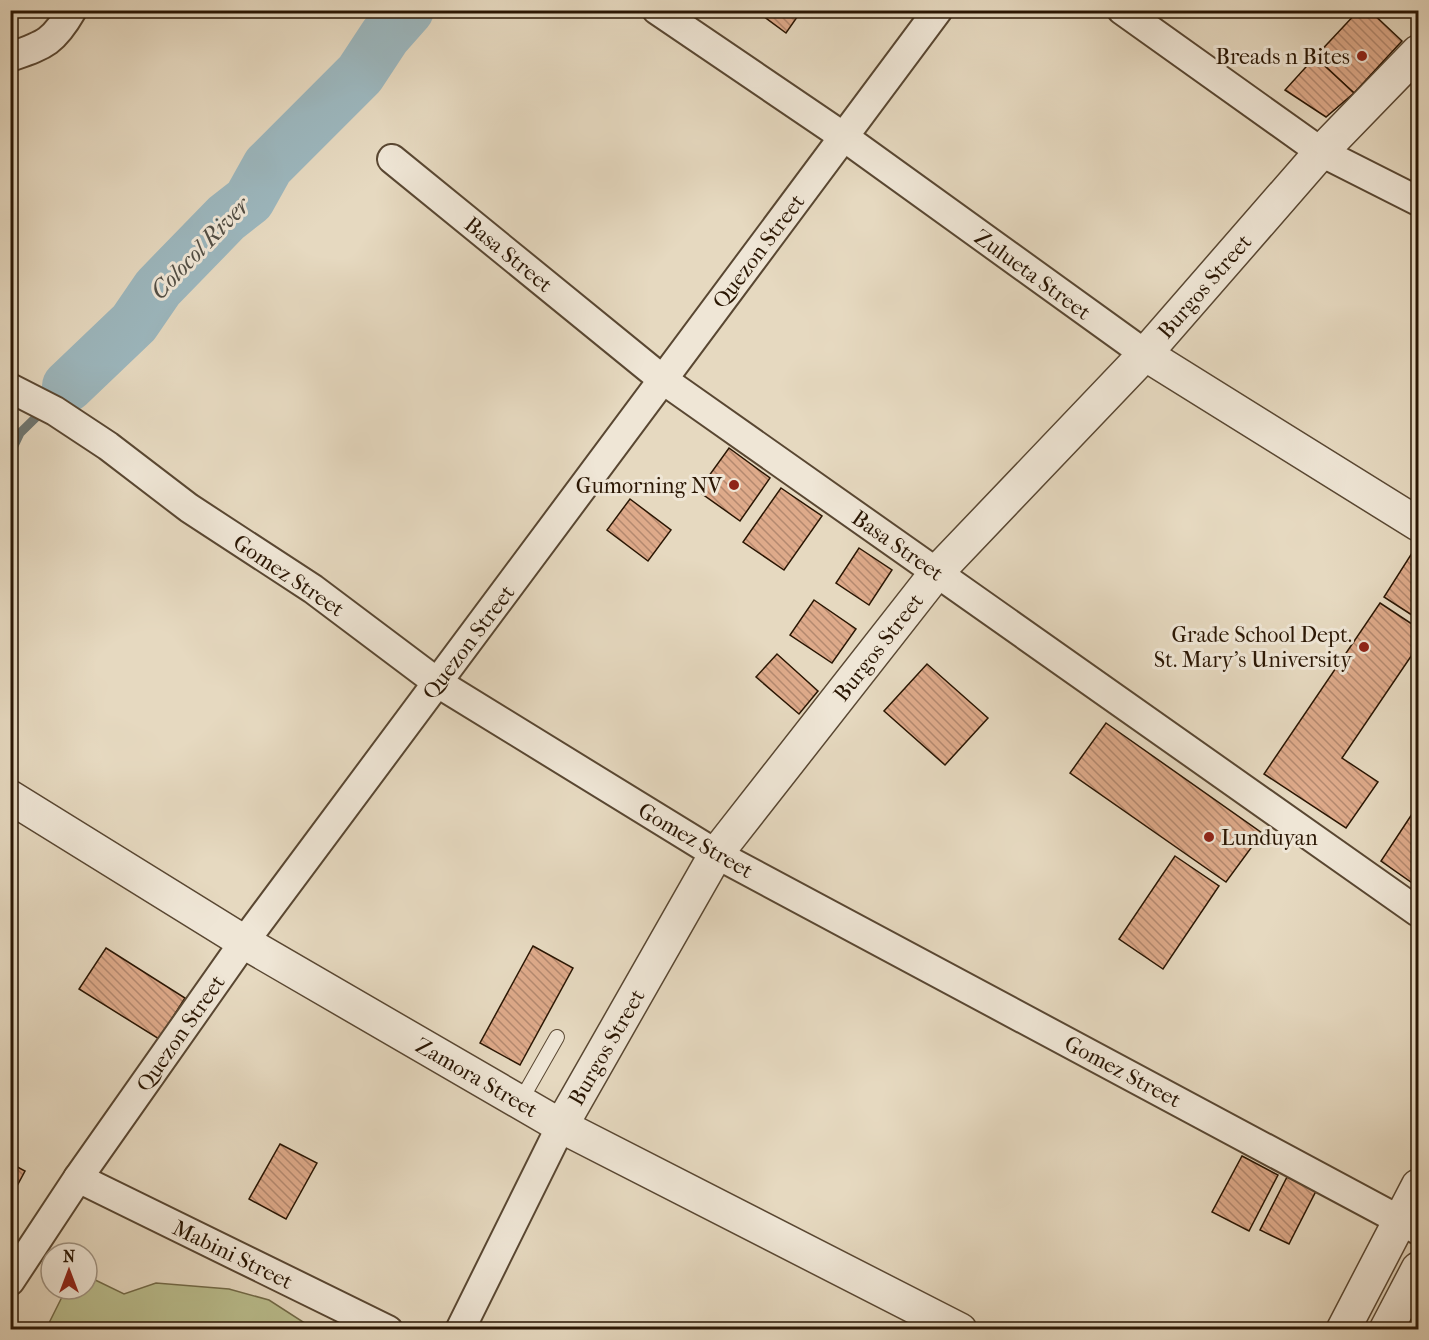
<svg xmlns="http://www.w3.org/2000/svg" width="1429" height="1340" viewBox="0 0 1429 1340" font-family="'IM FELL French Canon',serif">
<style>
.garden{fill:#babe8e;stroke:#726a48;stroke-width:1.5}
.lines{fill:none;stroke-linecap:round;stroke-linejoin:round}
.stream{stroke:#6e7773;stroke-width:9}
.river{stroke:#9cb7be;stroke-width:52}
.building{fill:url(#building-back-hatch);stroke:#2a1603;stroke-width:1.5}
.service-casing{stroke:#594732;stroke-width:16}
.minor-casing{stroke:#594732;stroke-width:32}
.tertiary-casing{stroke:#594732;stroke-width:36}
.service{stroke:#efe6d6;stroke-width:14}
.minor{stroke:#efe6d6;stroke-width:28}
.tertiary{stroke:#efe6d6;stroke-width:33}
.poi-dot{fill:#8f2418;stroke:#efe6d6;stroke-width:2}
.labels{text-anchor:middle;stroke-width:6;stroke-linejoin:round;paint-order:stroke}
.poi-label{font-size:22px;fill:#2a1603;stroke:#efe6d6;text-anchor:end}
.street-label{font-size:22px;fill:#2a1603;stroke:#efe6d6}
.water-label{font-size:24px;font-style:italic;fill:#524e44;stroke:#efe6d6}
</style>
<defs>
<pattern id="building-back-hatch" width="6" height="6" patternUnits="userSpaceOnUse" patternTransform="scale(1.5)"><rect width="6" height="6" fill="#deaa8a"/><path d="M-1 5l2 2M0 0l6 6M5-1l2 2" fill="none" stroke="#b4896f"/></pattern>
</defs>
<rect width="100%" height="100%" fill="#e6d9c0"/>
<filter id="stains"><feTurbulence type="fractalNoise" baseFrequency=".00333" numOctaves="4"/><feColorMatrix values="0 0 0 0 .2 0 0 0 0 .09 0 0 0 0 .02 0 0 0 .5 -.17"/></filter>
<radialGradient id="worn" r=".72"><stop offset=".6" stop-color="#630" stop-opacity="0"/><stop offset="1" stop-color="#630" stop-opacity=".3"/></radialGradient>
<polygon class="garden" points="87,1276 124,1294 156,1283 229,1289 269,1300 314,1329 46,1329 66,1289 87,1289"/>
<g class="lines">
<polyline class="stream" points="10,454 20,433 68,386"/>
<polyline class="river" points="68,386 134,323 158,288 226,218 249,200 268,166 360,74 385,36 408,10"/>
</g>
<g class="building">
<polygon points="755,10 802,10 786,33"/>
<polygon points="1359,10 1369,10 1402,41 1354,93 1315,57"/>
<polygon points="1315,57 1354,93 1326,117 1285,90"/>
<polygon points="729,448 770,478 740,521 698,491"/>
<polygon points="781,488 822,516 784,570 743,542"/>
<polygon points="630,499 671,530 648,561 607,530"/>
<polygon points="859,548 892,570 869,605 836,583"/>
<polygon points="1412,553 1418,557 1418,619 1384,597"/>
<polygon points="814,600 856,629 832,663 790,635"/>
<polygon points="1380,603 1418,628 1418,646 1342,758 1378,782 1346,828 1264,774"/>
<polygon points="777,654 818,691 799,714 756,677"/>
<polygon points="927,664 988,718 945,765 884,711"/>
<polygon points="1106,723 1262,833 1226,882 1070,773"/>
<polygon points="1416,808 1418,810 1418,887 1381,861"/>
<polygon points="1175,856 1219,886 1163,969 1119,939"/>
<polygon points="533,946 573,968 520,1065 480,1043"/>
<polygon points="106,948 185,998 159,1039 79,989"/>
<polygon points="280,1144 317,1163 286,1219 249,1199"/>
<polygon points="1242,1156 1278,1175 1249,1231 1212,1212"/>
<polygon points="10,1163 25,1171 10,1199"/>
<polygon points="1287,1177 1316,1191 1289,1244 1260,1230"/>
</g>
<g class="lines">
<defs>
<polyline id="service" points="520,1102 557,1037"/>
<g id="minor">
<polyline points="657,10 844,137 1145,354"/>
<polyline points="1122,10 1321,152 1418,201"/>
<path d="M 10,57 C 44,45 53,43 72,10"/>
<polyline points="392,159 662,379 1418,912"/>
<polyline points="10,388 55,411 108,446 189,508 313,589 438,683 716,854 1418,1230"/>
<polyline points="78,1178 388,1330"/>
<polyline points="10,1281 78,1178 244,942 938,10"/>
<polyline points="460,1330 561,1126"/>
</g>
<g id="tertiary">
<polyline points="1145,354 1418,524"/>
<polyline points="10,797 244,942 561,1126 960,1330"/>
<polyline points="561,1126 716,854 937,572 1145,354 1321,152 1418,52"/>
<polyline points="1343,1330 1418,1186"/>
<polyline points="1386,1330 1418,1269"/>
</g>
</defs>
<use href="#service" class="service-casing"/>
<use href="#minor" class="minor-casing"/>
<use href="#tertiary" class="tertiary-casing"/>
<use href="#service" class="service"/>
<use href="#minor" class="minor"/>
<use href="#tertiary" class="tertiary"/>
</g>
<g class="poi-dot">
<circle cx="1362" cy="56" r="6"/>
<circle cx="734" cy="485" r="6"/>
<circle cx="1364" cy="647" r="6"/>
<circle cx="1209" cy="837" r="6"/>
</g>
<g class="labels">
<g class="poi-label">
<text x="1350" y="64">Breads n Bites</text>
<text x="722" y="493">Gumorning NV</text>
<text x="1352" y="642">Grade School Dept.<tspan x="1352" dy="25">St. Mary's University</tspan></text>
<text x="1221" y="845" text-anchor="start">Lunduyan</text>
</g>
<g class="street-label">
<text transform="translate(758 251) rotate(-53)" y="8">Quezon Street</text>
<text transform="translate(509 254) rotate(39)" y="8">Basa Street</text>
<text transform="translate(1033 274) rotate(36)" y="8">Zulueta Street</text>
<text transform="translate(1204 286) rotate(-49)" y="8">Burgos Street</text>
<text transform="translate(898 545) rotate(35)" y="8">Basa Street</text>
<text transform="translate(289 575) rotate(34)" y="8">Gomez Street</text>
<text transform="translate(468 642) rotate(-53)" y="8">Quezon Street</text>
<text transform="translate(878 647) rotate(-52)" y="8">Burgos Street</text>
<text transform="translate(696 840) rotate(30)" y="8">Gomez Street</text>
<text transform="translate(180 1033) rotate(-55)" y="8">Quezon Street</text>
<text transform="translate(606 1047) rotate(-60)" y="8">Burgos Street</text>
<text transform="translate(1123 1071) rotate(28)" y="8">Gomez Street</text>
<text transform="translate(477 1077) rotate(30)" y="8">Zamora Street</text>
<text transform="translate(233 1254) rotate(26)" y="8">Mabini Street</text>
</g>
<g class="water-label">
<text transform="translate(200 248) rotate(-46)" y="8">Colocol River</text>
</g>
</g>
<rect width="1429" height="1340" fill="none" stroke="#e6d9c0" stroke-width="36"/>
<rect x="12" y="12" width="1405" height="1316" fill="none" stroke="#2a1603" stroke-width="3"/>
<rect x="18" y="18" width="1393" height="1304" fill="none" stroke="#2a1603" stroke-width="1.5"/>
<g transform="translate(69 1271)"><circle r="28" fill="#efe6d6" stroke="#a09382" stroke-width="1.5"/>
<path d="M0-4.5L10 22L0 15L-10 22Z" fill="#8f2418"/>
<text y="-9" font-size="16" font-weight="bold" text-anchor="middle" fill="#2a1603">N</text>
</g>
<rect width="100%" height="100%" filter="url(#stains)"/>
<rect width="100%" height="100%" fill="url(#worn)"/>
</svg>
